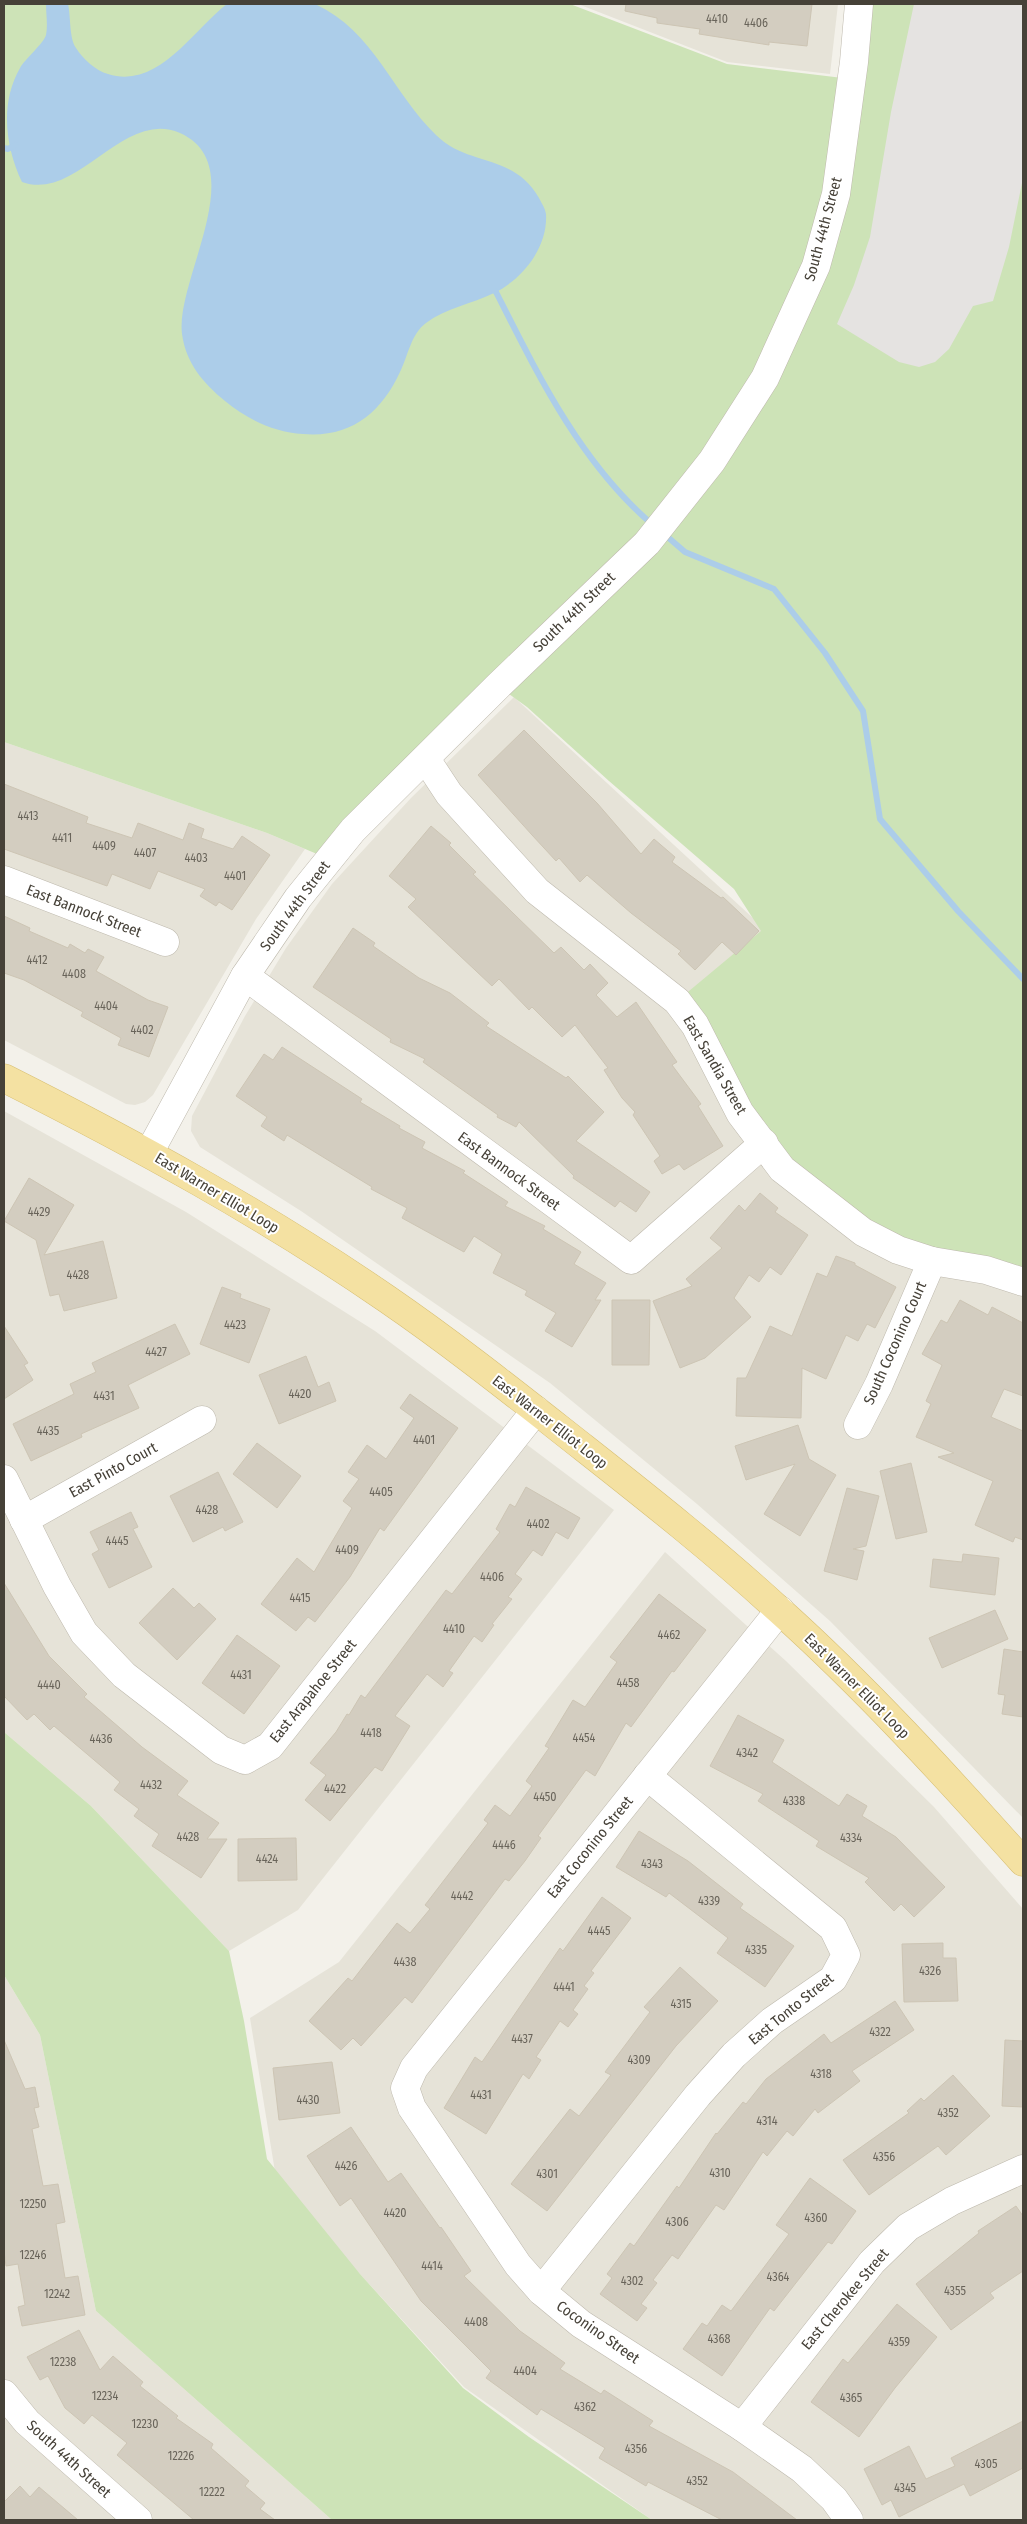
<svg xmlns="http://www.w3.org/2000/svg" width="1027" height="2524" viewBox="0 0 1027 2524" font-family="'Fira Sans Condensed',sans-serif">
<style>
.residential{fill:#e6e3d8}
.green{fill:#cde3b7}
.parking{fill:#e5e3e1}
.water{fill:#accde9}
.lines{fill:none;stroke-linecap:round;stroke-linejoin:round}
.stream{stroke:#accde9;stroke-width:6}
.building{fill:#d3cdc0;stroke:#cdc5b4}
.minor-casing{stroke:#beb9ad;stroke-width:29}
.major-casing{stroke:#d7bf73;stroke-width:29}
.minor{stroke:#fff;stroke-width:28}
.major{stroke:#f4e1a2;stroke-width:28}
.labels{text-anchor:middle;stroke-width:4;stroke-linejoin:round;paint-order:stroke}
.number-label{font-size:12px;fill:#69645a}
.street-label{font-size:15px;fill:#464138;stroke:#fff}
</style>
<rect width="100%" height="100%" fill="#f3f1ea"/>
<g class="residential">
<polygon points="578,4 838,4 830,74 727,62"/>
<polygon points="514,697 766,930 1009,1289 1023,1294 1023,1818 830,1621 697,1504 550,1383 301,1211 200,1147 191,1131 192,1116 245,1016 286,948 332,884 411,798"/>
<polygon points="4,742 267,833 305,849 256,919 153,1095 145,1102 135,1105 126,1104 4,1040"/>
<polygon points="4,1111 186,1212 375,1331 614,1510 298,1910 229,1951 91,1806 4,1732"/>
<polygon points="665,1552 786,1661 934,1807 1023,1909 1023,2520 652,2520 464,2387 277,2184 250,2018 339,1962"/>
<polygon points="4,1975 40,2035 96,2311 332,2520 4,2520"/>
</g>
<g class="green">
<polygon points="4,4 570,4 727,64 851,79 859,4 1023,4 1023,1282 932,1261 782,1169 677,1001 761,931 734,889 609,781 527,707 498,686 329,859 267,833 4,742"/>
<polygon points="4,1732 91,1806 229,1951 244,2021 267,2159 360,2274 463,2388 529,2437 652,2520 332,2520 96,2311 40,2035 4,1975"/>
</g>
<polygon class="parking" points="914,4 1023,4 1023,178 1009,247 993,301 973,306 949,349 935,362 919,367 899,362 837,324 854,285 870,237 891,112"/>
<path class="water" d="M 46,4 L 68,4 C 71,17 69,38 76,48 C 83,59 96,71 108,74 C 158,90 193,30 227,4 L 315,4 C 374,31 393,94 436,135 C 468,167 514,153 539,198 C 542,204 545,208 546,214 C 548,247 523,279 494,293 C 472,304 446,308 426,323 C 411,334 408,356 400,372 C 381,413 351,438 303,434 C 273,432 247,419 225,401 C 203,383 186,363 182,334 C 175,280 253,166 180,133 C 123,108 78,202 22,182 C 5,146 0,103 20,68 C 25,59 44,43 46,35 C 48,25 46,14 46,4 Z"/>
<g class="lines">
<g class="stream">
<polyline points="4,148 8,149 15,145"/>
<path d="M 491,288 L 496,292 C 538,375 581,464 653,525"/>
<polyline points="663,533 685,552 774,589 825,653 863,711 880,819 958,911 1023,979"/>
</g>
</g>
<g class="building">
<polygon points="626,4 812,4 807,46 769,42 769,45 699,34 700,29 657,23 657,18 625,11"/>
<polygon points="524,730 597,803 641,854 654,839 675,857 672,862 721,898 723,897 759,931 736,955 722,942 695,970 678,954 681,951 631,913 587,875 580,882 559,858 556,861 532,835 478,775"/>
<polygon points="4,784 88,817 86,823 132,838 138,823 183,840 189,823 204,829 201,838 233,849 242,836 270,855 232,910 219,902 216,906 200,896 205,889 158,871 150,889 112,874 107,886 4,849"/>
<polygon points="431,826 451,843 449,845 476,872 473,874 554,953 561,947 584,970 590,964 608,983 596,995 617,1017 636,1002 677,1062 672,1065 701,1104 698,1106 723,1146 684,1170 679,1164 662,1174 654,1161 660,1156 633,1115 635,1112 622,1098 604,1070 608,1068 575,1025 562,1037 532,1007 529,1010 499,979 492,986 408,907 416,899 389,876"/>
<polygon points="4,916 30,928 29,931 68,948 70,944 85,953 88,949 104,957 96,971 148,1000 168,1007 149,1057 118,1045 121,1038 81,1016 83,1012 24,980 4,973"/>
<polygon points="353,928 375,943 373,946 419,978 450,993 489,1023 486,1026 566,1078 568,1076 604,1112 576,1141 650,1192 636,1212 620,1201 615,1207 573,1178 574,1176 519,1122 516,1127 497,1117 498,1115 423,1062 425,1059 390,1042 391,1039 313,987"/>
<polygon points="282,1047 362,1099 360,1102 400,1126 399,1128 425,1142 422,1148 465,1171 463,1173 508,1202 505,1206 545,1226 543,1229 581,1252 574,1264 606,1283 595,1300 601,1300 572,1347 545,1331 556,1313 525,1295 527,1291 493,1273 502,1254 474,1236 464,1252 402,1218 407,1208 371,1189 372,1187 287,1135 284,1141 261,1126 267,1117 236,1096 264,1054 273,1060"/>
<polygon points="29,1178 74,1205 44,1255 103,1241 117,1298 64,1311 59,1294 50,1296 36,1240 4,1221"/>
<polygon points="760,1193 778,1208 775,1212 808,1235 781,1275 770,1267 759,1282 749,1275 734,1298 751,1317 705,1358 680,1368 653,1301 692,1286 686,1279 722,1248 710,1238 739,1205 745,1211"/>
<polygon points="836,1256 855,1263 855,1265 896,1287 875,1328 867,1324 858,1341 846,1335 826,1379 802,1368 801,1418 736,1416 737,1378 746,1378 770,1326 792,1336 817,1273 827,1277"/>
<polygon points="222,1287 241,1294 240,1298 270,1309 249,1363 200,1344"/>
<polygon points="612,1300 650,1300 649,1365 612,1365"/>
<polygon points="960,1300 988,1315 992,1307 1023,1323 1023,1396 1004,1389 991,1417 1023,1431 1023,1540 1015,1537 1013,1542 975,1525 993,1481 938,1457 954,1453 916,1437 931,1404 926,1401 942,1365 922,1354 941,1320 947,1323"/>
<polygon points="175,1324 190,1354 128,1385 139,1408 81,1434 82,1437 31,1461 13,1424 74,1394 70,1384 96,1372 92,1363"/>
<polygon points="4,1326 28,1363 24,1365 33,1380 4,1399"/>
<polygon points="306,1356 318,1387 329,1382 336,1401 279,1424 259,1375"/>
<polygon points="410,1394 458,1428 384,1531 380,1528 350,1577 315,1622 308,1617 296,1631 261,1604 297,1558 314,1572 352,1508 343,1501 359,1479 348,1472 367,1445 386,1459 414,1418 400,1408"/>
<polygon points="798,1425 809,1459 836,1475 800,1536 764,1514 795,1464 746,1480 735,1446"/>
<polygon points="257,1443 301,1476 277,1508 233,1474"/>
<polygon points="911,1463 927,1532 896,1539 880,1471"/>
<polygon points="218,1472 243,1522 225,1531 223,1527 193,1542 170,1496"/>
<polygon points="526,1487 580,1518 568,1539 556,1532 542,1556 533,1550 515,1574 522,1579 508,1597 512,1599 492,1624 494,1625 482,1642 474,1636 449,1671 453,1673 443,1687 427,1674 395,1716 410,1726 382,1771 375,1767 330,1821 305,1800 326,1775 310,1763 336,1732 347,1714 349,1715 361,1695 365,1698 446,1590 452,1594 500,1532 496,1529 510,1504 515,1507"/>
<polygon points="847,1488 879,1496 866,1546 853,1549 864,1551 857,1580 824,1571"/>
<polygon points="131,1512 138,1527 133,1529 152,1567 109,1588 92,1554 99,1550 90,1532"/>
<polygon points="963,1554 999,1558 995,1595 930,1587 933,1559 962,1562"/>
<polygon points="4,1583 49,1656 87,1694 84,1697 142,1747 188,1781 177,1795 219,1823 207,1839 227,1839 201,1878 152,1846 159,1834 134,1816 139,1809 114,1790 120,1782 54,1726 50,1730 34,1714 27,1720 4,1696"/>
<polygon points="173,1588 194,1608 199,1603 216,1619 177,1660 139,1623"/>
<polygon points="659,1594 706,1630 674,1672 672,1671 631,1727 626,1723 595,1776 586,1770 538,1836 541,1838 525,1861 509,1881 505,1879 412,2003 405,1997 361,2046 353,2038 341,2050 309,2021 348,1978 352,1981 397,1923 410,1933 430,1909 425,1905 488,1823 484,1820 495,1805 510,1816 532,1786 526,1781 549,1748 545,1746 573,1700 585,1707 617,1662 610,1657"/>
<polygon points="995,1610 1008,1639 942,1668 929,1638"/>
<polygon points="237,1635 280,1666 244,1714 202,1683"/>
<polygon points="1004,1649 1023,1652 1023,1717 1002,1714 1005,1695 998,1694"/>
<polygon points="738,1715 784,1740 772,1762 839,1806 847,1794 867,1806 862,1816 896,1837 945,1887 914,1917 901,1904 894,1911 865,1882 869,1878 816,1846 819,1841 758,1801 763,1794 710,1766"/>
<polygon points="639,1831 688,1861 743,1904 740,1908 794,1946 765,1987 717,1953 728,1938 669,1893 666,1897 616,1867"/>
<polygon points="296,1838 297,1880 238,1881 238,1839"/>
<polygon points="602,1897 631,1918 591,1971 594,1973 584,1986 588,1989 573,2010 578,2014 568,2027 560,2021 536,2057 541,2060 529,2079 523,2074 486,2134 444,2108 475,2057 482,2062 560,1948 563,1951"/>
<polygon points="943,1943 943,1958 956,1958 958,2001 904,2002 902,1944"/>
<polygon points="680,1967 718,2001 676,2046 547,2211 511,2184 570,2109 579,2116 611,2075 605,2072 650,2012 644,2007"/>
<polygon points="895,2001 914,2030 852,2071 860,2081 818,2113 815,2109 793,2136 787,2131 767,2156 763,2152 724,2210 716,2205 678,2259 672,2255 653,2280 657,2283 641,2304 647,2308 637,2321 600,2294 612,2278 607,2274 630,2243 634,2246 677,2186 679,2188 716,2133 717,2134 743,2102 746,2104 766,2079 824,2034 831,2043"/>
<polygon points="4,2040 25,2089 35,2087 39,2107 34,2108 39,2127 32,2129 43,2186 58,2184 65,2222 56,2224 65,2278 78,2276 85,2315 22,2326 18,2307 25,2305 18,2264 6,2266 4,2251"/>
<polygon points="1005,2040 1023,2041 1023,2107 1002,2106"/>
<polygon points="332,2062 340,2113 279,2120 273,2068"/>
<polygon points="953,2075 990,2116 946,2155 938,2146 869,2195 843,2160 909,2113 907,2111 921,2098 924,2101"/>
<polygon points="351,2127 388,2182 401,2173 440,2228 441,2227 471,2271 464,2276 520,2331 565,2363 560,2369 601,2394 604,2390 653,2421 649,2426 733,2472 797,2520 722,2520 648,2482 646,2486 599,2458 605,2448 541,2409 537,2415 486,2378 491,2371 421,2301 351,2198 340,2206 307,2156"/>
<polygon points="810,2178 856,2211 832,2244 828,2242 774,2311 770,2308 722,2376 683,2349 702,2323 707,2326 722,2305 731,2311 789,2234 776,2225"/>
<polygon points="1016,2206 1023,2216 1023,2271 990,2293 994,2298 951,2330 916,2284 979,2233 978,2231"/>
<polygon points="897,2304 937,2337 895,2388 859,2437 811,2402 843,2359 848,2363"/>
<polygon points="79,2330 100,2370 113,2356 143,2382 140,2386 178,2416 176,2418 213,2444 211,2448 249,2481 245,2486 265,2503 260,2509 275,2520 194,2520 117,2455 127,2443 92,2415 84,2424 65,2408 48,2376 40,2380 27,2357"/>
<polygon points="1023,2421 1023,2468 970,2496 964,2484 899,2517 891,2500 882,2505 864,2469 909,2446 926,2479 955,2466 951,2458"/>
<polygon points="20,2486 30,2497 39,2487 78,2520 4,2520 4,2502"/>
</g>
<g class="lines">
<defs>
<g id="minor">
<polyline points="426,759 449,794 537,891 677,1001 695,1025 740,1113 782,1169 863,1232 898,1250 932,1261 986,1270 1023,1282"/>
<polyline points="4,880 165,942"/>
<polyline points="245,976 631,1260 764,1143"/>
<polyline points="149,1153 245,976 298,898 353,830 498,686 647,543 712,461 765,378 816,266 836,194 854,62 859,4"/>
<polyline points="858,1425 879,1384 932,1261"/>
<polyline points="4,1479 57,1586 84,1633 124,1675 221,1750 245,1760 270,1746 536,1410"/>
<polyline points="24,1520 202,1420"/>
<polyline points="780,1610 414,2068 405,2088 412,2108 518,2265 541,2291 581,2324 742,2427 802,2469 834,2499 849,2520"/>
<polyline points="541,2291 698,2095 734,2055 772,2021 833,1979 846,1955 833,1928 647,1776"/>
<polyline points="4,2394 27,2422 138,2520"/>
<polyline points="742,2427 872,2262 908,2227 952,2201 1023,2169"/>
</g>
<path id="major" d="M 4,1078 C 135,1144 265,1215 387,1299 C 454,1345 519,1397 584,1448 C 650,1500 717,1553 779,1610 C 866,1688 945,1775 1023,1862"/>
</defs>
<use href="#minor" class="minor-casing"/>
<use href="#major" class="major-casing"/>
<use href="#minor" class="minor"/>
<use href="#major" class="major"/>
</g>
<g class="labels">
<g class="number-label">
<text x="717" y="23">4410</text>
<text x="756" y="27">4406</text>
<text x="28" y="820">4413</text>
<text x="62" y="842">4411</text>
<text x="104" y="850">4409</text>
<text x="145" y="857">4407</text>
<text x="196" y="862">4403</text>
<text x="235" y="880">4401</text>
<text x="37" y="964">4412</text>
<text x="74" y="978">4408</text>
<text x="106" y="1010">4404</text>
<text x="142" y="1034">4402</text>
<text x="39" y="1216">4429</text>
<text x="78" y="1279">4428</text>
<text x="235" y="1329">4423</text>
<text x="156" y="1356">4427</text>
<text x="300" y="1398">4420</text>
<text x="104" y="1400">4431</text>
<text x="48" y="1435">4435</text>
<text x="424" y="1444">4401</text>
<text x="381" y="1496">4405</text>
<text x="207" y="1514">4428</text>
<text x="538" y="1528">4402</text>
<text x="117" y="1545">4445</text>
<text x="347" y="1554">4409</text>
<text x="492" y="1581">4406</text>
<text x="300" y="1602">4415</text>
<text x="454" y="1633">4410</text>
<text x="669" y="1639">4462</text>
<text x="241" y="1679">4431</text>
<text x="628" y="1687">4458</text>
<text x="49" y="1689">4440</text>
<text x="371" y="1737">4418</text>
<text x="584" y="1742">4454</text>
<text x="101" y="1743">4436</text>
<text x="747" y="1757">4342</text>
<text x="151" y="1789">4432</text>
<text x="335" y="1793">4422</text>
<text x="545" y="1801">4450</text>
<text x="794" y="1805">4338</text>
<text x="188" y="1841">4428</text>
<text x="851" y="1842">4334</text>
<text x="504" y="1849">4446</text>
<text x="267" y="1863">4424</text>
<text x="652" y="1868">4343</text>
<text x="462" y="1900">4442</text>
<text x="709" y="1905">4339</text>
<text x="599" y="1935">4445</text>
<text x="756" y="1954">4335</text>
<text x="405" y="1966">4438</text>
<text x="930" y="1975">4326</text>
<text x="564" y="1991">4441</text>
<text x="681" y="2008">4315</text>
<text x="880" y="2036">4322</text>
<text x="522" y="2043">4437</text>
<text x="639" y="2064">4309</text>
<text x="821" y="2078">4318</text>
<text x="481" y="2099">4431</text>
<text x="308" y="2104">4430</text>
<text x="948" y="2117">4352</text>
<text x="767" y="2125">4314</text>
<text x="884" y="2161">4356</text>
<text x="346" y="2170">4426</text>
<text x="720" y="2177">4310</text>
<text x="547" y="2178">4301</text>
<text x="33" y="2208">12250</text>
<text x="395" y="2217">4420</text>
<text x="816" y="2222">4360</text>
<text x="677" y="2226">4306</text>
<text x="33" y="2259">12246</text>
<text x="432" y="2270">4414</text>
<text x="778" y="2281">4364</text>
<text x="632" y="2285">4302</text>
<text x="955" y="2295">4355</text>
<text x="57" y="2298">12242</text>
<text x="476" y="2326">4408</text>
<text x="719" y="2343">4368</text>
<text x="899" y="2346">4359</text>
<text x="63" y="2366">12238</text>
<text x="525" y="2375">4404</text>
<text x="105" y="2400">12234</text>
<text x="851" y="2402">4365</text>
<text x="585" y="2411">4362</text>
<text x="145" y="2428">12230</text>
<text x="636" y="2453">4356</text>
<text x="181" y="2460">12226</text>
<text x="986" y="2468">4305</text>
<text x="697" y="2485">4352</text>
<text x="905" y="2492">4345</text>
<text x="212" y="2496">12222</text>
</g>
<g class="street-label">
<text transform="translate(823 229) rotate(-75)" y="5">South 44th Street</text>
<text transform="translate(574 612) rotate(-44)" y="5">South 44th Street</text>
<text transform="translate(295 906) rotate(-54)" y="5">South 44th Street</text>
<text transform="translate(84 911) rotate(21)" y="5">East Bannock Street</text>
<text transform="translate(715 1065) rotate(60)" y="5">East Sandia Street</text>
<text transform="translate(509 1171) rotate(36)" y="5">East Bannock Street</text>
<text transform="translate(217 1193) rotate(31)" y="5">East Warner Elliot Loop</text>
<text transform="translate(895 1343) rotate(-66)" y="5">South Coconino Court</text>
<text transform="translate(550 1422) rotate(38)" y="5">East Warner Elliot Loop</text>
<text transform="translate(113 1470) rotate(-29)" y="5">East Pinto Court</text>
<text transform="translate(857 1686) rotate(45)" y="5">East Warner Elliot Loop</text>
<text transform="translate(313 1691) rotate(-51)" y="5">East Arapahoe Street</text>
<text transform="translate(590 1847) rotate(-51)" y="5">East Coconino Street</text>
<text transform="translate(791 2009) rotate(-39)" y="5">East Tonto Street</text>
<text transform="translate(845 2299) rotate(-50)" y="5">East Cherokee Street</text>
<text transform="translate(598 2332) rotate(35)" y="5">Coconino Street</text>
<text transform="translate(69 2459) rotate(42)" y="5">South 44th Street</text>
</g>
</g>
<rect width="1027" height="2524" fill="none" stroke="#464138" stroke-width="10"/>
</svg>
